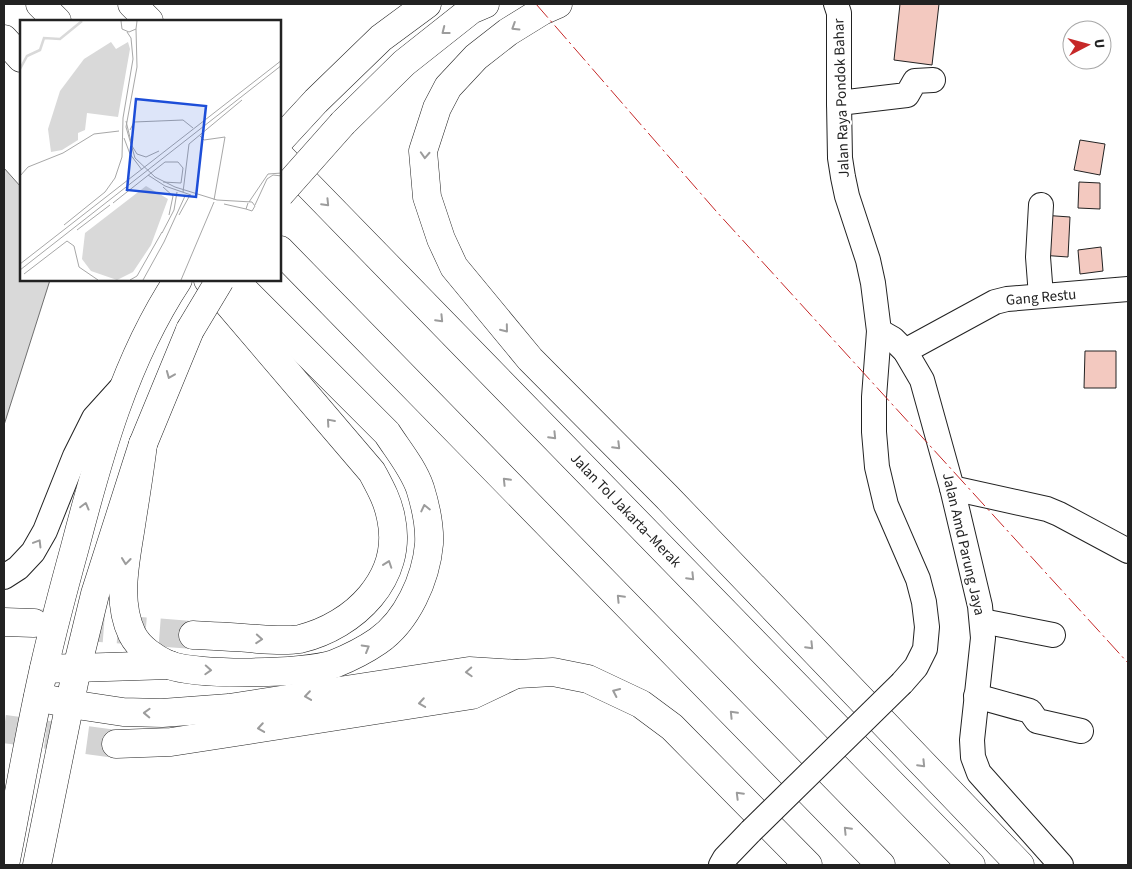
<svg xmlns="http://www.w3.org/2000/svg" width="1132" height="869" viewBox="0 0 1132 869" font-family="'Source Sans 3',sans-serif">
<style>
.water{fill:#d9d9d9;stroke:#6f6f6f}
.building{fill:#f3c9c0;stroke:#222}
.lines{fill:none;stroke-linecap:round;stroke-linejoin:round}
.highway-tunnel{stroke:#d3d3d3;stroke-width:28;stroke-dasharray:28 14;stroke-linecap:butt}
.minor-casing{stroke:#222;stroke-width:26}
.major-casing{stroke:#222;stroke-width:29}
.highway-casing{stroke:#222;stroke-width:29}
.minor{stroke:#fff;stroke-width:24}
.major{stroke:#fff;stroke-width:28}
.highway{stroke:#fff;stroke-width:28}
.minor-bridge-casing{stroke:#222;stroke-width:26;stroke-linecap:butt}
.major-bridge-casing{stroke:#222;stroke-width:29;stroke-linecap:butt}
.minor-bridge{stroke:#fff;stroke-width:24}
.major-bridge{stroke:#fff;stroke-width:28}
.power{stroke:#c62828;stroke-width:1;stroke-dasharray:18 4 2.5 4;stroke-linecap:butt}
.oneway{stroke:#9c9c9c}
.labels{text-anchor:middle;stroke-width:4;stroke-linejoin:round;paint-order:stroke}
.street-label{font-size:15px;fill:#222;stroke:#fff}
.inset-river{fill:none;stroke:#d9d9d9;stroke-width:2.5}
.inset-road{fill:none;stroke:#a7a7a7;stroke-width:1}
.view{fill:#1d4ed8;fill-opacity:0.15;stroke:#1d4ed8;stroke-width:2.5}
.inset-edge{fill:none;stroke:#222;stroke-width:2.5}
</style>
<rect width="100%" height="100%" fill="#fff"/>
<polygon class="water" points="4,168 21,187 21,280 50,280 4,425"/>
<g class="building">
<polygon points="900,4 939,4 932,65 894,60"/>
<polygon points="1080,140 1105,144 1100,175 1074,170"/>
<polygon points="1079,182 1100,183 1100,209 1078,208"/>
<polygon points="1042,215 1070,217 1068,257 1040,255"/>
<polygon points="1101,247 1103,271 1080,274 1078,250"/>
<polygon points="1085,351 1116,351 1116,388 1084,388"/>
</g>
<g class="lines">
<g class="highway-tunnel">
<polyline points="34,623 193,635"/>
<polyline points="4,729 116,744"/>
</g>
<defs>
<g id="minor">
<polyline points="836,4 839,13 839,103 840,158 843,177 847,196 868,260 873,283 879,331 874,397 874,432 877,467 886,505 918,579 924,602 927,627 925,649 916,667 902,683"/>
<polyline points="839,103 907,95 915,81 933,80"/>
<polyline points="1041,205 1038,257 1041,296"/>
<polyline points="879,331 893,339 905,351 922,380 952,488 980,606 983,638 972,740 973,757 979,773 1061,865"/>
<polyline points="905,351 995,302 1007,299 1128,289"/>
<polyline points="952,488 1047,509 1059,514 1128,551"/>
<polyline points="4,577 18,568 33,552 45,531 75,456 94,418 122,387"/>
<polyline points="982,621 1053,635"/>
<polyline points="976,696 1030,711 1037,721 1081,731"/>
<polyline points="721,865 725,858 751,831"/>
</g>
<g id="major">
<polyline points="343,123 404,63 471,10 485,4"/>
<polyline points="280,140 316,101 381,38 427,4"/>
<path d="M 5,865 C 18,800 29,734 44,668 C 53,628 64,587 75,547 C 99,455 125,360 178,280"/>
<polyline points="37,865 77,668 95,594 143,444 190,330"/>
</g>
<g id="highway">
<polyline points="40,4 57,21"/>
<polyline points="132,4 149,21"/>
<polyline points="558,4 542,11 508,32 476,57 448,87 437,108 423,151 427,197 441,239 454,267 530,359 667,497 1020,865"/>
<polyline points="4,39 21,58"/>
<polyline points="280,156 971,865"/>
<polyline points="280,250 881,865"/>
<path d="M 143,444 C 140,469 136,494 132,519 C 127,555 115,599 132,634 C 139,648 155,659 169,665 C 199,676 304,674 334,664 C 349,658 365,650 378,641 C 407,621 426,579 429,544 C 430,526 425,504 420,488 C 413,468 398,450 387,433 L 234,280"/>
<polyline points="4,622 34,623"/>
<path d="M 193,635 C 214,636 236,637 258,639 C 271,640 287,641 300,639 C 354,626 404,578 391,518 C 388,501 380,487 372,472 L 208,280"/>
<polyline points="44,669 170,665"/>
<polyline points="38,697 70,704 123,712 162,713 229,708 469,671 518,674 553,672 588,679 641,704 672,727 808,865"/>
<polyline points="116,744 171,742 472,695 516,674"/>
</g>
</defs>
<use href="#minor" class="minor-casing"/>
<use href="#major" class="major-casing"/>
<use href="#highway" class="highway-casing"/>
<use href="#minor" class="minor"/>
<use href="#major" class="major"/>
<use href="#highway" class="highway"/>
<defs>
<polyline id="minor-bridge" points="751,831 902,683"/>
<g id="major-bridge">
<polyline points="280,194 343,123"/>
<polyline points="190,330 220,280"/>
</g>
</defs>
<use href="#minor-bridge" class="minor-bridge-casing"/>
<use href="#major-bridge" class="major-bridge-casing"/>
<use href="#minor-bridge" class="minor-bridge"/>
<use href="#major-bridge" class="major-bridge"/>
<polyline class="power" points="536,4 716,211 1128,663"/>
</g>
<defs><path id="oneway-chevron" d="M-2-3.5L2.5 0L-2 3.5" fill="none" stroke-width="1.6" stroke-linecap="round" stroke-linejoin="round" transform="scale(1.25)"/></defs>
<g class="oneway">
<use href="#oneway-chevron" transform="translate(515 27) rotate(148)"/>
<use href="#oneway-chevron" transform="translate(445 31) rotate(142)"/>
<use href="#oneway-chevron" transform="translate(425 155) rotate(93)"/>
<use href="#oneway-chevron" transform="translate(326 203) rotate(46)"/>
<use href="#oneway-chevron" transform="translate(440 319) rotate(46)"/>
<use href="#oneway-chevron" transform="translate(505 329) rotate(51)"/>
<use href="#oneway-chevron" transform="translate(170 375) rotate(112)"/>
<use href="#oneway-chevron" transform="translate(330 422) rotate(-131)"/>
<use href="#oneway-chevron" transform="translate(553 436) rotate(46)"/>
<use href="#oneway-chevron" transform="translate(617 446) rotate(45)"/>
<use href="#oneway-chevron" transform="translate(506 481) rotate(-134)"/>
<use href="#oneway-chevron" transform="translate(85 506) rotate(-75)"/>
<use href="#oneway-chevron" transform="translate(425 508) rotate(-103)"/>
<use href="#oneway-chevron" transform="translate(38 543) rotate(-59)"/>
<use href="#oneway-chevron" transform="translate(126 561) rotate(96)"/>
<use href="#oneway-chevron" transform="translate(388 564) rotate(-71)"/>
<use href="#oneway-chevron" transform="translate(691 577) rotate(46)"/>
<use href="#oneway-chevron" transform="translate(620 598) rotate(-134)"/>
<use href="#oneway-chevron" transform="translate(259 639) rotate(4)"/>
<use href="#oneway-chevron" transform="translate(810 646) rotate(46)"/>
<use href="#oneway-chevron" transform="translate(366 648) rotate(-30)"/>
<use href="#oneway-chevron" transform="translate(208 670) rotate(3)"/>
<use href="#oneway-chevron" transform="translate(469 672) rotate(177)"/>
<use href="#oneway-chevron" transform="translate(616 692) rotate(-155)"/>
<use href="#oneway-chevron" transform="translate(308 696) rotate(172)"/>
<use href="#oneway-chevron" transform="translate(422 703) rotate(171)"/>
<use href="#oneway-chevron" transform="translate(147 713) rotate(-178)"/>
<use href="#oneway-chevron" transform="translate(733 714) rotate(-134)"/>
<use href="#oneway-chevron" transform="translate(261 728) rotate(171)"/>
<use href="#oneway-chevron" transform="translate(922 764) rotate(46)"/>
<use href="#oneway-chevron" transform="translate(739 795) rotate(-135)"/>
<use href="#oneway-chevron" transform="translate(847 830) rotate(-134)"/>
</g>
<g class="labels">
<g class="street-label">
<text transform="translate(841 98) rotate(-92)" y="5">Jalan Raya Pondok Bahar</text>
<text transform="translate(1041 297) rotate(-5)" y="5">Gang Restu</text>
<text transform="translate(626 510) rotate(46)" y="5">Jalan Tol Jakarta–Merak</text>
<text transform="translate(964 544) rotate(77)" y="5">Jalan Amd Parung Jaya</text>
</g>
</g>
<g transform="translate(20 20)">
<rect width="261" height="261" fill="#fff"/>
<path d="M 91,22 L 96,29 L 108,22 L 110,29 L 98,97 L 67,93 L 65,110 L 58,113 L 58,120 L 42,130 L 31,132 L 28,109 L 40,71 L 64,39 ZM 126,166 L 148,179 L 131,225 L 113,252 L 97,260 L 71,251 L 62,239 L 65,213 Z" fill="#d9d9d9"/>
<path class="inset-river" d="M 0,49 L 7,36 L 20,30 L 24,18 L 40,19 L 62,1"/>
<path class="inset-road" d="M 101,1 L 102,9 L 109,12 L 116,9 L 117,1M 116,9 L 117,47 L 106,107 L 115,138 L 135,157 L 155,167 L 197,180 L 232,182 L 235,186 L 232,191 L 226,189 L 228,183M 103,98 L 113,39 L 111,18 L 107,12M 106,101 L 112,126 L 117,134 L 126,137 L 139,131M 110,110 L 114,102 L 163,100 L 173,108M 180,116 L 184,120 L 205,117 L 194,180M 104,118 L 110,134 L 122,150M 128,155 L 145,166 L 171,175M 0,156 L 8,147 L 43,133 L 74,114 L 99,111M 143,167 L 153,176 L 149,195M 163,172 L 169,124 L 222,80M 229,182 L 248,154 L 262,153M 93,183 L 145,142 L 158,142 L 163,148 L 161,163 L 143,162M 204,184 L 226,189M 235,185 L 247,159 L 253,155 L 262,156M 159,195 L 170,175M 44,205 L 85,172 L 95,158 L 102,137 L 103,98M 57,210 L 90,185M 142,213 L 154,190 L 157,172M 144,222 L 165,176M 0,244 L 262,40M 0,250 L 262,45M 4,254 L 47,221 L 54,226 L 59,247 L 78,260M 110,260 L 117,256 L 142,212M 123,260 L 144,222M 161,260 L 194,182"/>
<path class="view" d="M 116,79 L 186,86 L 176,177 L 107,170 Z"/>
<rect width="261" height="261" class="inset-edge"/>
</g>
<rect width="1132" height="869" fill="none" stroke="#222222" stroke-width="10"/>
<g transform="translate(1087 45) rotate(84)"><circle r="24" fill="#ffffff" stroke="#a7a7a7"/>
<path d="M0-4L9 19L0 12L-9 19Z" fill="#c62828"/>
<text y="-8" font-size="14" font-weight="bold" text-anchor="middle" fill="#222222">U</text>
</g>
</svg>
